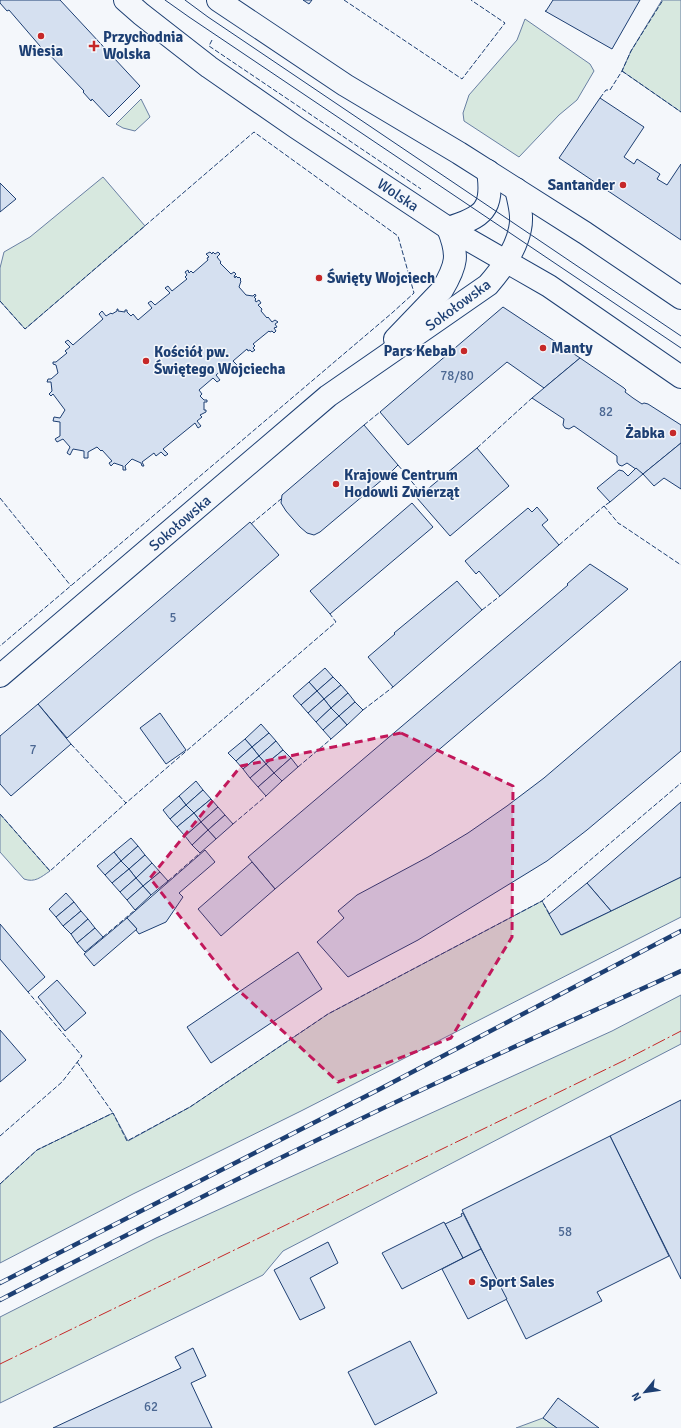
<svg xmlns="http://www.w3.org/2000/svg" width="681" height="1428" viewBox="0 0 681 1428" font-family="Signika,sans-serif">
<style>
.green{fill:#d7e8df;stroke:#687fa3}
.building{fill:#d5e0f0;stroke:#1d3f73}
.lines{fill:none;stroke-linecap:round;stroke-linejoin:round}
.minor-casing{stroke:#1d3f73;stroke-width:24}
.major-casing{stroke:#1d3f73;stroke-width:24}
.minor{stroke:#f4f7fb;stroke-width:22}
.major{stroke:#f4f7fb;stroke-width:22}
.tram{stroke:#1d3f73;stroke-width:1}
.rail-casing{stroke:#1d3f73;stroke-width:4.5}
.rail{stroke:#f4f7fb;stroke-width:3;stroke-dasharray:9;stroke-linecap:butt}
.fence{stroke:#1d3f73;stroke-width:1;stroke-dasharray:5 2;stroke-linecap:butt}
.power{stroke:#c62828;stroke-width:1;stroke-dasharray:14 3 2 3;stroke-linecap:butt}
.marked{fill:#c2185b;fill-opacity:0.2;stroke:#c2185b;stroke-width:3;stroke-dasharray:8 5;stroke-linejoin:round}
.poi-dot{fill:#c62828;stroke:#f4f7fb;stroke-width:1.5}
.labels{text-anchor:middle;stroke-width:3;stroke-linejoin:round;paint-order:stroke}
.number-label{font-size:13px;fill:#4b6792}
.poi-label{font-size:15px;font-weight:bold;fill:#1d3f73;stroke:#f4f7fb;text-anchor:start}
.street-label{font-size:15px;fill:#1d3f73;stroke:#f4f7fb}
</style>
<rect width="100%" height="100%" fill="#f4f7fb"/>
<g class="green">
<polygon points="662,0 681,0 681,112 622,71 631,51"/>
<polygon points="525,19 590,64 594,71 577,100 559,115 519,157 464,121 463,113 469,95 517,40"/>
<polygon points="141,99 150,117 135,131 123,128 116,124"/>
<polygon points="103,177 145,226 25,329 0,301 0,268 4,252 30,237"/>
<path d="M 0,814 L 50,871 C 41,877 35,883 24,879 L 0,852 Z"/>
<polygon points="681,877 681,917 301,1111 133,1194 0,1263 0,1184 37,1150 113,1113 128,1141 190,1107 328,1014 542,901 562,935"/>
<polygon points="681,995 681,1044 283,1251 263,1275 0,1403 0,1317 156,1238 612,1031"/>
<polygon points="543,1418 557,1428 516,1428"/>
</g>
<g class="building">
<polygon points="0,0 60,0 140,86 109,117 92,99 91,101 83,92 84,91 47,52 46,53 9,10 7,11 0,3"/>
<polygon points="303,0 312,0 309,4"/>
<polygon points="553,0 640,0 612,49 545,11 546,11"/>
<polygon points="600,98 644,127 624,157 634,164 637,159 660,174 657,179 667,185 681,164 681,240 559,158"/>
<polygon points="0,183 16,199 0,212"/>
<polygon points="210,252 212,254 213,252 215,254 218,252 220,254 217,257 221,262 220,263 231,274 234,272 236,274 234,276 235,278 236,276 238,278 239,277 241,279 240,280 241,281 239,287 246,295 253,296 255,294 256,296 254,297 256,299 255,300 256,302 259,300 261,303 258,305 262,309 261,311 267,318 268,317 272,322 275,320 278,322 275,324 277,327 274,328 276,331 274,333 272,331 270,332 269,331 253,344 255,346 253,348 255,350 252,352 250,350 248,351 247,349 233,361 237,365 234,367 230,363 216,375 220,380 217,382 213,378 199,390 202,394 200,396 204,400 207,400 207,402 204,402 204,410 206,410 206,412 200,415 202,417 197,421 201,426 198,428 195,423 163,449 168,454 165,456 161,452 156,456 154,453 142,462 144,466 142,466 141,463 132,459 125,466 126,470 123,470 123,466 114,463 111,466 109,463 112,461 102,450 101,451 97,447 88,452 88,458 84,458 84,451 73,449 70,455 67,453 70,447 63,439 57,442 55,439 60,436 60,422 53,421 54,417 60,418 65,410 53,394 51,396 49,394 52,391 51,382 47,382 48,379 51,379 58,373 56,365 53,364 53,362 56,362 67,353 65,351 70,347 65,342 68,340 73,345 103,319 99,314 102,311 106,316 111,313 112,314 117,311 117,309 118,309 118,311 125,312 125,310 127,310 127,312 131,316 133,314 138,320 152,308 148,303 151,301 155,305 170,293 165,288 168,286 172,291 187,279 185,277 187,275 185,272 188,270 189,273 191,271 193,273 208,260 207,258 209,257 206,254"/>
<polygon points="503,307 580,358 544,388 507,362 408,445 380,412"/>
<polygon points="580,358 624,388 626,390 625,392 633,398 642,404 644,403 648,404 681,425 681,443 643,474 627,463 622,466 619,465 617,462 617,456 574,426 569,429 565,428 563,425 564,419 532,398"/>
<polygon points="364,425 398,465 389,474 320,532 314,535 307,533 300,527 286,511 281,503 282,495"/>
<polygon points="681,443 681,489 664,478 654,486 643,474"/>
<polygon points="477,448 509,486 450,536 417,498"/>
<polygon points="636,468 643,474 610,502 597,488 619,470 623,471 628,476"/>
<polygon points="412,503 433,527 330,614 310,591"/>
<polygon points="537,507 548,520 542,525 559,545 500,596 479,571 476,574 465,561 528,508 532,512"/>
<polygon points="250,522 279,555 67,738 38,704"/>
<polygon points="590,564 628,589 275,889 248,857 568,585 567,584"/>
<polygon points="457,581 482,610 393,687 368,657 395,634 394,633"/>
<polygon points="681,661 681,751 587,830 547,861 418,940 348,977 317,942 344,918 338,911 357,895 428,857 468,833 507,806 544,778"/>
<polygon points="325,668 333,677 317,691 309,682"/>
<polygon points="333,677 341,685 324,699 317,691"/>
<polygon points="309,682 317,691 301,705 293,696"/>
<polygon points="341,685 348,693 331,708 324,699"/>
<polygon points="317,691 324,699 308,713 301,705"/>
<polygon points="348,693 355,702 339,716 331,708"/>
<polygon points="324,699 331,708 316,722 308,713"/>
<polygon points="355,702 363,710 347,725 339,716"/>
<polygon points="38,704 71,744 11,796 0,784 0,736"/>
<polygon points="331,708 339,716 323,730 316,722"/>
<polygon points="160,713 186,750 166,764 140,728"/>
<polygon points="339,716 347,725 331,739 323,730"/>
<polygon points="261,724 269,733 252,747 245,739"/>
<polygon points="269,733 276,741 259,756 252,747"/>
<polygon points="245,739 252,747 236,761 228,753"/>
<polygon points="276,741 283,750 266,764 259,756"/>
<polygon points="252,747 259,756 243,769 236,761"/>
<polygon points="283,750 291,758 274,773 266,764"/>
<polygon points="259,756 266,764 250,778 243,769"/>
<polygon points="291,758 298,767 282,781 274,773"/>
<polygon points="266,764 274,773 258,787 250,778"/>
<polygon points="274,773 282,781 266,796 258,787"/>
<polygon points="196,781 203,790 186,805 179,796"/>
<polygon points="203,790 211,799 194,813 186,805"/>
<polygon points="179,796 186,805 170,819 163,810"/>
<polygon points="211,799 218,807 201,822 194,813"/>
<polygon points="681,802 681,877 611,911 587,883"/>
<polygon points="186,805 194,813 177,827 170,819"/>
<polygon points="218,807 225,815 208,830 201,822"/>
<polygon points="194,813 201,822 185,836 177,827"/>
<polygon points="225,815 233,824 216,839 208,830"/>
<polygon points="201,822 208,830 192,845 185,836"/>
<polygon points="208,830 216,839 200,853 192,845"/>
<polygon points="131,838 138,846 121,861 114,852"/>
<polygon points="138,846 145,855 129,869 121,861"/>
<polygon points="205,850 215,862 179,893 183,897 166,922 139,934 136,930 137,929 127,918"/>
<polygon points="114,852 121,861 105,875 97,866"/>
<polygon points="145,855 152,863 136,878 129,869"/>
<polygon points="121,861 129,869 112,883 105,875"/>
<polygon points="252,862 275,889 221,936 198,909"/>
<polygon points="152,863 160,872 143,886 136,878"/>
<polygon points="129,869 136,878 120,892 112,883"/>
<polygon points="160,872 168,881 151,895 143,886"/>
<polygon points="136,878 143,886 127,900 120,892"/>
<polygon points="587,883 611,911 561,935 549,914"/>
<polygon points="143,886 151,895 135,910 127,900"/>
<polygon points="66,893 74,902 56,917 49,909"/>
<polygon points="74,902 81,911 63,926 56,917"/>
<polygon points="81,911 88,919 71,934 63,926"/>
<polygon points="127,918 137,929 94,966 84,954"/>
<polygon points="88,919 95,928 77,943 71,934"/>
<polygon points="0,924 45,977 28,992 0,959"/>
<polygon points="95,928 103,937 85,952 77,943"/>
<polygon points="298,952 322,989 211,1063 187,1027"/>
<polygon points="57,980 86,1013 65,1031 38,997"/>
<polygon points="0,1030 26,1060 0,1082"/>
<polygon points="681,1100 681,1279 610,1136"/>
<polygon points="610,1136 669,1256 597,1292 602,1301 526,1339 462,1210"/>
<polygon points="463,1213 481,1249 463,1258 445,1224 462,1216 461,1214"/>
<polygon points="444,1222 463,1258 402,1289 382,1253"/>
<polygon points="328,1242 338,1263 310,1278 325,1308 300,1320 274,1270"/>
<polygon points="481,1249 507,1299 468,1319 442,1269"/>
<polygon points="410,1341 437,1393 375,1425 348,1372"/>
<polygon points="193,1348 206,1376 191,1383 212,1428 53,1428 181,1368 175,1357"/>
<polygon points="558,1398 599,1428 557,1428 543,1418"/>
</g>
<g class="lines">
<defs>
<g id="minor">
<path d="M 395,339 L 442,290 C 457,265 459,255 448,228"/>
<path d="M 0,676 L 328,396 L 488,285 C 502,269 516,250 520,229 C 523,216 519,202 516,189"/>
</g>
<g id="major">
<polyline points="125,0 141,14 209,67 297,128 448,228 549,286 681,377"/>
<polyline points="218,0 345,85 459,153 585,233 681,298"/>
<path d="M 448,228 C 483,217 494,210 488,171"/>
</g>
</defs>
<use href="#minor" class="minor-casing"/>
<use href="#major" class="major-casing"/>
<use href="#minor" class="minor"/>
<use href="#major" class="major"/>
<g class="tram">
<polyline points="165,0 189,17 681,348"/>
<polyline points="185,0 208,17 681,336"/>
</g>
<defs>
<g id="rail">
<polyline points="0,1283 378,1090 681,931"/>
<path d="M 0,1300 C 113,1242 225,1184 340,1129 C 452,1074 567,1023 681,971"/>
</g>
</defs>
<use href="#rail" class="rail-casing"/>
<use href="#rail" class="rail"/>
<g class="fence">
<polyline points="344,0 462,79 505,23 471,0"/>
<polyline points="212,40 209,46 421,189"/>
<polyline points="622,71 681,112"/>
<polyline points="600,98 606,90 610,90 622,71 631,51 663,0"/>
<polyline points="0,301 25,329 254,132 398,236 414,293 392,313 0,646"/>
<polyline points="364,425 380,412"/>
<polyline points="477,448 532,398"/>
<polyline points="398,465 422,494"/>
<polyline points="0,498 71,586"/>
<polyline points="610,502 604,506 619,524 620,524 681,565"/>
<polyline points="251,524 281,499"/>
<polyline points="559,545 604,506"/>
<polyline points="482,610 500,596"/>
<polyline points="363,710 393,687"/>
<polyline points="71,744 126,803 336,622 330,614"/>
<polyline points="298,767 331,739"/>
<polyline points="0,814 50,871 126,803"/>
<polyline points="233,824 266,796"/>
<polyline points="168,881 200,853"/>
<polyline points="549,914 542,901 681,783"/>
<polyline points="103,937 135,910"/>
<polyline points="77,1062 113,1113"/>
<polyline points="0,1136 62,1082 82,1056 28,992"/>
<polyline points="0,1184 37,1150 113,1113 127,1141 190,1107 328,1014 542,901"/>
</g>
<polyline class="power" points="0,1364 623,1061 681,1031"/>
</g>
<path class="marked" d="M 401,733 L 513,786 L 512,937 L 451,1038 L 338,1082 L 235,987 L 150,878 L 241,766 Z"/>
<g class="poi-dot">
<circle cx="41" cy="36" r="4"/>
<path d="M92 40h4v4h4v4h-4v4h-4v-4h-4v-4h4z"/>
<circle cx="623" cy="185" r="4"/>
<circle cx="319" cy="278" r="4"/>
<circle cx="543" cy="348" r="4"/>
<circle cx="464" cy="351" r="4"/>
<circle cx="146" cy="361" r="4"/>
<circle cx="673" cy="433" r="4"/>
<circle cx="336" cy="484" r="4"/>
<circle cx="472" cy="1282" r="4"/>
</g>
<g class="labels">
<g class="number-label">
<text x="457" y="380">78/80</text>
<text x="606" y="416">82</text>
<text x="173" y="622">5</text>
<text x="33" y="754">7</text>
<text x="565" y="1236">58</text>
<text x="151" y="1411">62</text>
</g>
<g class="poi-label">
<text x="103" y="42">Przychodnia<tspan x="103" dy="17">Wolska</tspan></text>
<text x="41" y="56" text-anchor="middle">Wiesia</text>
<text x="615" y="190" text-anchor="end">Santander</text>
<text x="327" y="283">Święty Wojciech</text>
<text x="551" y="353">Manty</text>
<text x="456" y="356" text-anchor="end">Pars Kebab</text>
<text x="154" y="357">Kościół pw.<tspan x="154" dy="17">Świętego Wojciecha</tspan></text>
<text x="665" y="438" text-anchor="end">Żabka</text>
<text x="344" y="480">Krajowe Centrum<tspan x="344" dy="17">Hodowli Zwierząt</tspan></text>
<text x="480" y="1287">Sport Sales</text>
</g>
<g class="street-label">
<text transform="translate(398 195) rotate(34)" y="5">Wolska</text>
<text transform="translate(458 305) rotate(-36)" y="5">Sokołowska</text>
<text transform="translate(180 523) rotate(-41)" y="5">Sokołowska</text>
</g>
</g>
<g transform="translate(645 1392) rotate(241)" stroke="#f4f7fb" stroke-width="3" paint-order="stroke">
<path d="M0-3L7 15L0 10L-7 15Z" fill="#1d3f73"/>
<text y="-6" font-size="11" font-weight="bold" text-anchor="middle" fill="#1d3f73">N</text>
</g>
</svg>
